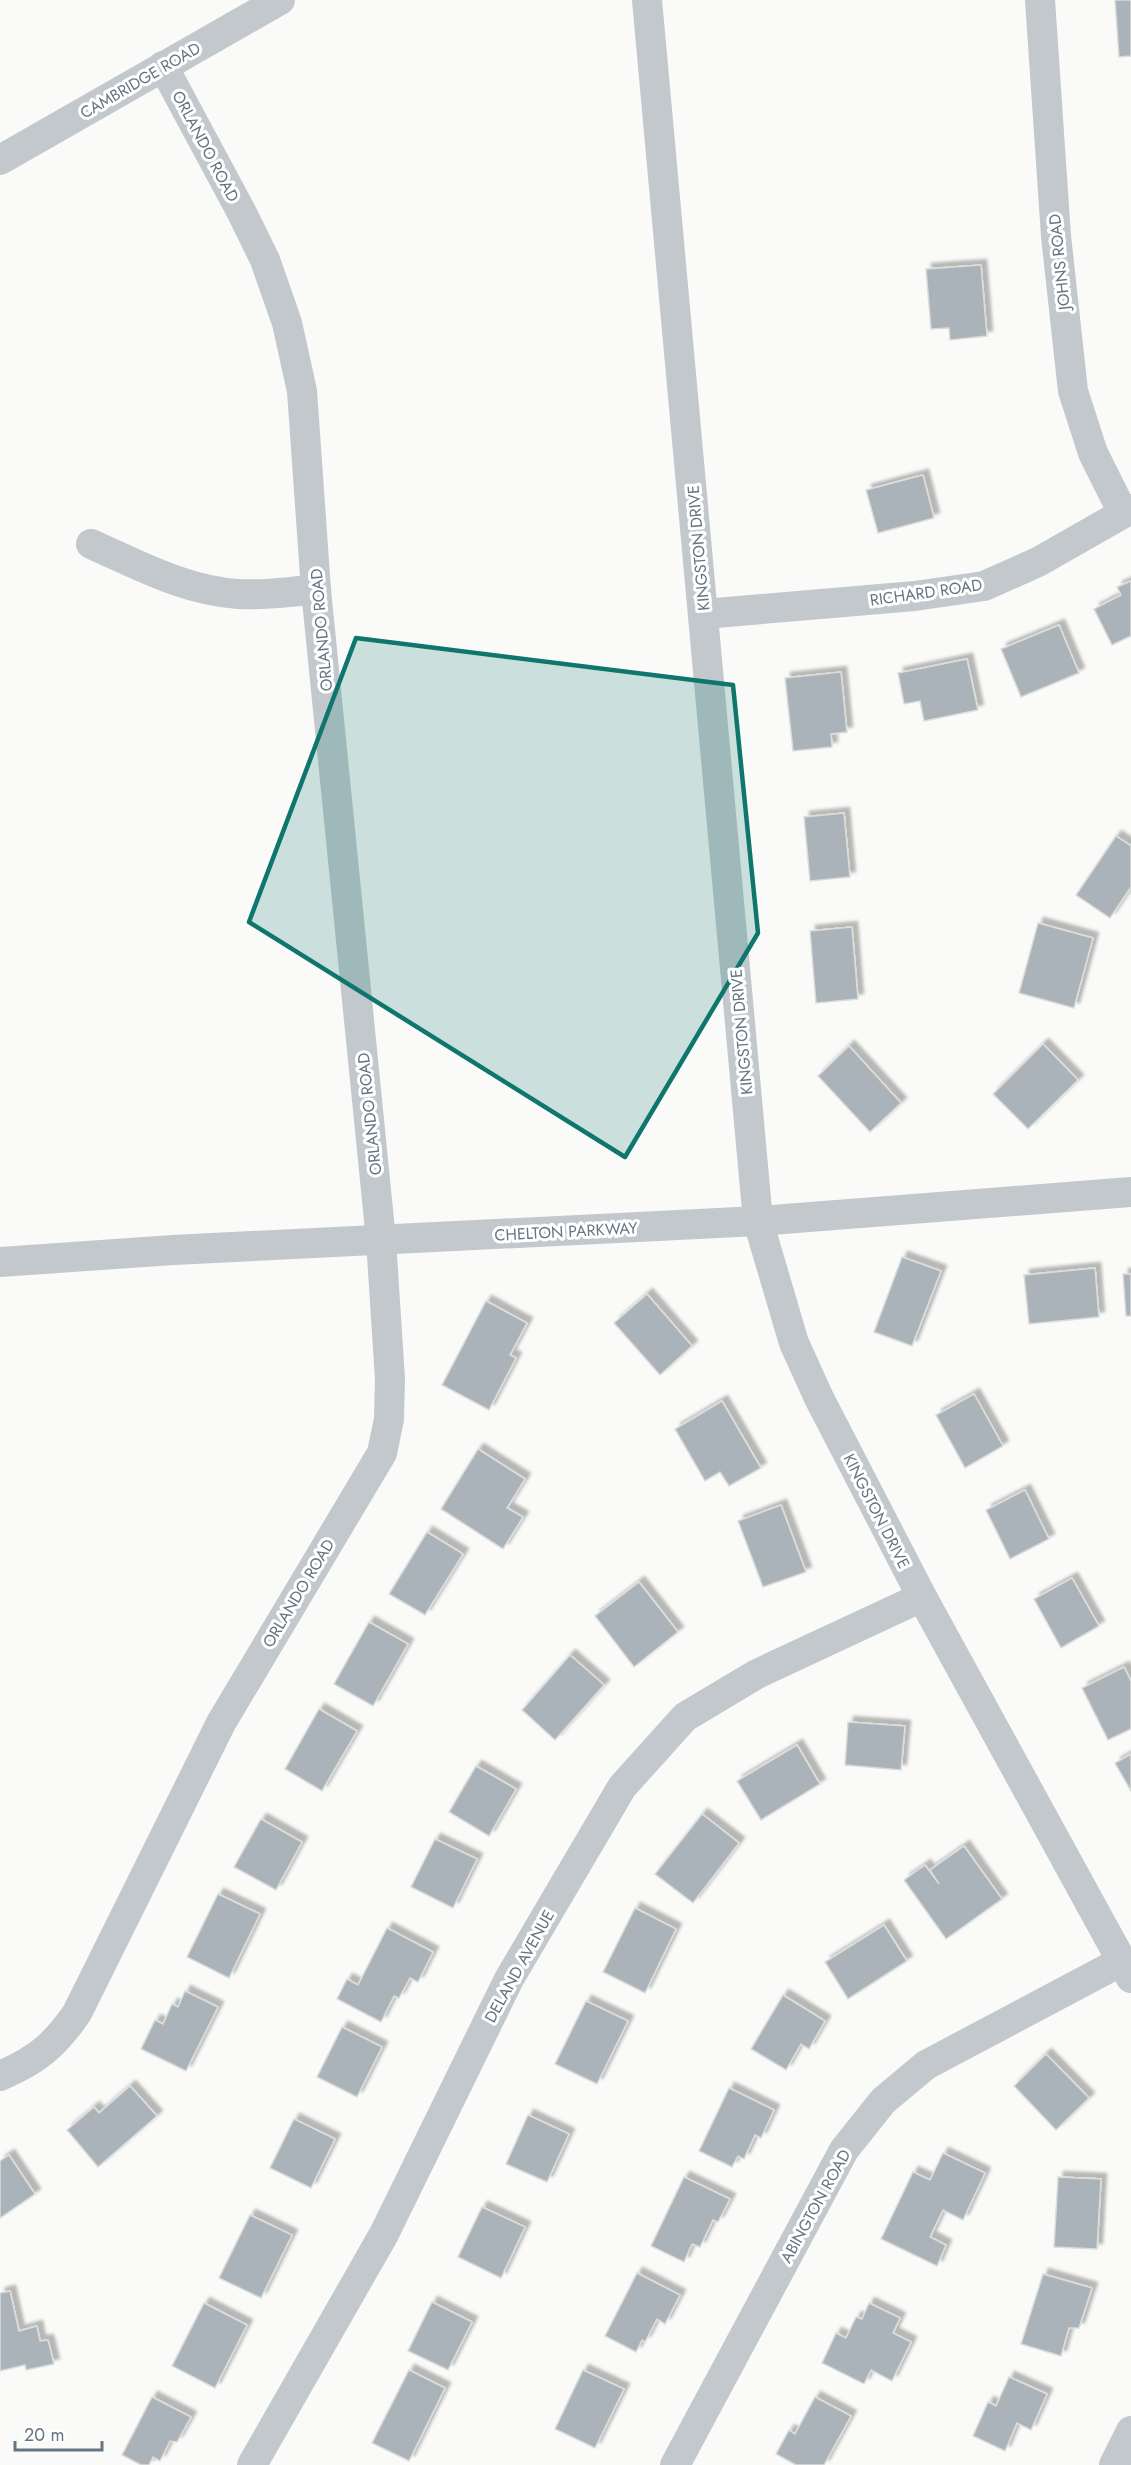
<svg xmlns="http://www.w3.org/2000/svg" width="1131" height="2465" viewBox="0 0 1131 2465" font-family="Jost,sans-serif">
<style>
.building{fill:#aab3b9;stroke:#dcdcda;stroke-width:1.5;filter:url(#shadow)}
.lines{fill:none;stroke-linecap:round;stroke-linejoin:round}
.street{stroke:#c3c8cc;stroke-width:30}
.marked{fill:#0f766e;fill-opacity:0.2;stroke:#0f766e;stroke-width:4.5;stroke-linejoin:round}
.labels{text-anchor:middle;stroke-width:6;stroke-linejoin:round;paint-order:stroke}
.street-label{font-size:16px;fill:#657683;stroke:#fff}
</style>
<defs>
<filter id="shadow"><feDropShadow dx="5.5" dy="-5.5" stdDeviation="1.5" flood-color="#0004"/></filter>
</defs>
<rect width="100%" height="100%" fill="#fafaf8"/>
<g class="building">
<polygon points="1115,0 1131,0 1131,56 1119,57"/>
<polygon points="981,265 987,336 950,340 949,328 931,329 926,269"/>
<polygon points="923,475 934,518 878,533 866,490"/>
<polygon points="1131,581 1131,636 1112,645 1094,609 1121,595 1117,587"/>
<polygon points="1059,625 1079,673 1021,697 1001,649"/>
<polygon points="967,659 978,710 924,721 920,701 904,704 898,673"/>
<polygon points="841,672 847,732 831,734 832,747 793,751 785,678"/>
<polygon points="844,813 850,877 810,881 804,817"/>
<polygon points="1116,836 1131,846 1131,887 1110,918 1076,895"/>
<polygon points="1038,923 1093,938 1074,1008 1019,993"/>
<polygon points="852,927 858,999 816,1003 810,931"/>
<polygon points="1043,1044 1078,1080 1028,1129 993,1094"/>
<polygon points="849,1046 901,1103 870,1132 818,1076"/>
<polygon points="902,1257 941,1271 912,1346 874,1332"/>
<polygon points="1095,1268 1099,1317 1029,1324 1024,1275"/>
<polygon points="1123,1274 1131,1274 1131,1316 1126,1316"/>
<polygon points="647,1294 692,1346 660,1375 614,1323"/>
<polygon points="486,1301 527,1323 510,1355 516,1358 489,1410 442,1385"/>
<polygon points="974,1394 1003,1446 965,1468 936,1415"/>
<polygon points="722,1401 761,1468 729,1486 720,1472 705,1481 675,1429"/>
<polygon points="478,1449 525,1479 507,1508 523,1517 503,1549 441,1509"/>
<polygon points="1025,1490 1049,1539 1010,1559 986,1510"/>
<polygon points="781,1505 806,1572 763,1587 738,1521"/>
<polygon points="427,1532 463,1554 425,1615 389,1594"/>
<polygon points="1072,1578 1099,1626 1061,1648 1034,1599"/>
<polygon points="639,1582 678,1632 634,1667 595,1616"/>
<polygon points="369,1622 408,1644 373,1706 334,1684"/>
<polygon points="570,1655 604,1685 555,1740 522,1710"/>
<polygon points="1124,1667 1131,1681 1131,1729 1108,1740 1082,1688"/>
<polygon points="319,1709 357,1731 322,1791 285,1769"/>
<polygon points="848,1722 905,1726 901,1770 845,1765"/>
<polygon points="797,1745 820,1784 761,1820 737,1781"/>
<polygon points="1131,1754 1131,1791 1115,1763"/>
<polygon points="476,1766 516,1789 489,1836 449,1812"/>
<polygon points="702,1814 739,1843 693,1903 655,1874"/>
<polygon points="261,1819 302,1842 276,1890 234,1867"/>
<polygon points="435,1839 477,1859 453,1908 411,1887"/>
<polygon points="964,1846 1002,1899 946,1939 904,1880 925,1865 939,1884 930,1870"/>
<polygon points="218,1894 260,1914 229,1978 187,1957"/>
<polygon points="635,1908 676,1929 645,1993 603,1972"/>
<polygon points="884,1925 907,1961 848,1999 825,1962"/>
<polygon points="387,1928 433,1952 418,1982 410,1978 399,1998 394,1996 381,2022 337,1999 347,1979 358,1985"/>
<polygon points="185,1991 218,2007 186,2071 141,2049 155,2020 163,2024 172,2004 178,2007"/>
<polygon points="783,1995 825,2021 809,2049 801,2044 786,2070 751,2049"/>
<polygon points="586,2001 628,2021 597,2084 555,2064"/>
<polygon points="342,2027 382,2047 357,2097 317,2077"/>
<polygon points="1046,2054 1089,2098 1056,2130 1014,2086"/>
<polygon points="130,2086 157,2116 98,2167 67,2130 94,2107 99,2113"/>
<polygon points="729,2088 774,2110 761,2138 755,2135 744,2159 738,2156 732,2167 699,2151"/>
<polygon points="528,2115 569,2134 547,2182 506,2164"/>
<polygon points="294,2119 335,2139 311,2188 270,2168"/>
<polygon points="943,2153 985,2173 963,2220 943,2210 930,2237 946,2245 937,2266 881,2239 913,2172 930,2180"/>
<polygon points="9,2155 35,2194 0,2218 0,2161"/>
<polygon points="684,2177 730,2199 718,2222 713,2220 700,2247 692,2244 684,2262 651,2246"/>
<polygon points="1058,2177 1101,2179 1097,2249 1054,2247"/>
<polygon points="482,2207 525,2227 501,2278 458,2257"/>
<polygon points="250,2215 292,2235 261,2298 219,2278"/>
<polygon points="637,2273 680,2295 665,2324 657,2319 645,2342 642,2340 636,2352 605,2336"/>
<polygon points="1043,2274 1092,2288 1079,2328 1069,2328 1061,2356 1021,2344"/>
<polygon points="10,2291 19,2331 37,2326 40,2341 48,2340 54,2364 26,2370 25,2365 0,2371 0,2293"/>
<polygon points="432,2302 472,2322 448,2370 408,2351"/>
<polygon points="204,2303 247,2325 215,2388 172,2366"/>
<polygon points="869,2303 900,2318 893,2333 911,2342 892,2381 871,2370 864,2384 822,2363 836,2333 846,2338 856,2317 862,2319"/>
<polygon points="409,2370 445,2388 409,2461 372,2443"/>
<polygon points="583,2370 624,2389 595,2448 555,2429"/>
<polygon points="1009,2377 1047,2394 1031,2430 1017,2423 1005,2451 973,2436 988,2402 996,2406"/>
<polygon points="152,2397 191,2417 177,2442 170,2441 160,2461 153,2457 149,2465 141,2465 122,2455"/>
<polygon points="815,2397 851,2416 824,2465 796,2465 776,2454 789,2430 795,2434"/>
</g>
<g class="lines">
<g class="street">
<polyline points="647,0 758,1221 794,1343 819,1398 922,1597 1131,1978"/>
<polyline points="1040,0 1056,236 1073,391 1093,453 1123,513"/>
<polyline points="0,160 280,0"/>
<path d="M 91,544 C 138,565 186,591 238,594 C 264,596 291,591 316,590"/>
<polyline points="704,614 915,596 984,586 1038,562 1131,509"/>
<polyline points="0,1262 173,1250 758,1221 1131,1192"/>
<path d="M 0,2076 C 37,2060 54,2046 77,2013 L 221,1723 L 382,1453 L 389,1419 L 390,1379 L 381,1240 L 316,590 L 302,391 L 287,323 L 265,260 L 242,213 L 163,66"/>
<polyline points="252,2465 384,2234 509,1979 622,1787 685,1717 757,1674 922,1597"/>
<polyline points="675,2465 844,2150 883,2101 926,2065 1122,1961"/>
<polyline points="1114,2465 1131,2431"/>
</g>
</g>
<path class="marked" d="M 356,638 L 733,685 L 758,933 L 625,1157 L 249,922 Z"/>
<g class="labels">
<g class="street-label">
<text transform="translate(140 80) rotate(-30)" y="6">CAMBRIDGE ROAD</text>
<text transform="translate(206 146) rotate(62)" y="6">ORLANDO ROAD</text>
<text transform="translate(1059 262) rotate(-96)" y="6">JOHNS ROAD</text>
<text transform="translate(698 548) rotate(-95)" y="6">KINGSTON DRIVE</text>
<text transform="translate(926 592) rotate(-8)" y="6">RICHARD ROAD</text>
<text transform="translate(321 630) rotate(-95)" y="6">ORLANDO ROAD</text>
<text transform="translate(741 1032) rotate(-95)" y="6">KINGSTON DRIVE</text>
<text transform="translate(369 1114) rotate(-96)" y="6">ORLANDO ROAD</text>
<text transform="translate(566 1231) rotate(-3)" y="6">CHELTON PARKWAY</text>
<text transform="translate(877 1511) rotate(63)" y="6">KINGSTON DRIVE</text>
<text transform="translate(298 1593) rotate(-59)" y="6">ORLANDO ROAD</text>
<text transform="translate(519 1966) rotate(-61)" y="6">DELAND AVENUE</text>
<text transform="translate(815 2206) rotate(-61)" y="6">ABINGTON ROAD</text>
</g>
</g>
<path d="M15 2441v9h87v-9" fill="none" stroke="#657683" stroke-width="3"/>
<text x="24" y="2441" font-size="18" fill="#657683" stroke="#ffffff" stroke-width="4.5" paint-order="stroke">20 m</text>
</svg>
